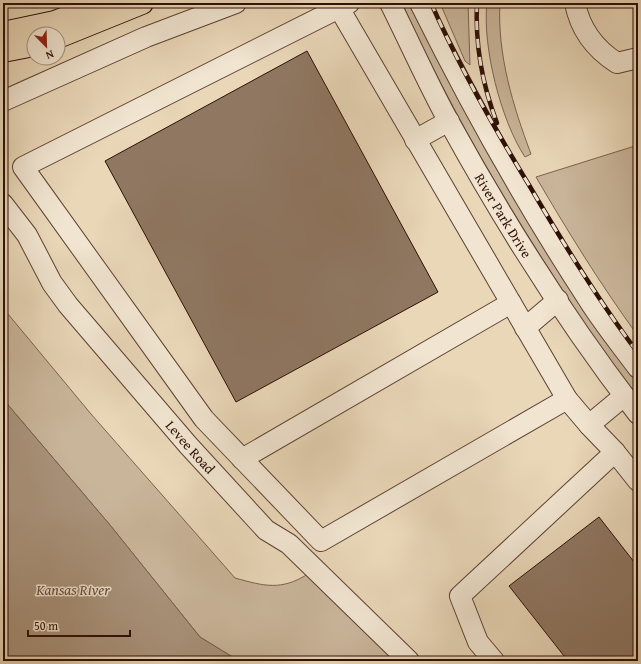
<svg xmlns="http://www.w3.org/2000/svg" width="641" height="664" viewBox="0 0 641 664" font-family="'Gentium Book Plus',serif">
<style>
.green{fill:#c9b59a;stroke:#7c6250}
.water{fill:#a9937b;stroke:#785e4c}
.building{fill:#8f7762;stroke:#2e0f05}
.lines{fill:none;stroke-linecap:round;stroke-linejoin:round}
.minor-casing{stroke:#5d4132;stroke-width:22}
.major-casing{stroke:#2e0f05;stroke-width:24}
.minor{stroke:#f1e5d1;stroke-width:20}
.major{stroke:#e9d7b8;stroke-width:22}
.rail-casing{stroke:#2e0f05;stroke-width:4.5}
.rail{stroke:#f1e5d1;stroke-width:3;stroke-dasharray:9;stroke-linecap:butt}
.labels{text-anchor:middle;stroke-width:3;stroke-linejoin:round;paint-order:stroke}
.street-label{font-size:14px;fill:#2e0f05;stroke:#f1e5d1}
.water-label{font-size:15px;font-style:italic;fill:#654a3a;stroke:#f1e5d1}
</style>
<rect width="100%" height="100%" fill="#e9d7b8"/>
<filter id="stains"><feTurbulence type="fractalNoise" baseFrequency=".005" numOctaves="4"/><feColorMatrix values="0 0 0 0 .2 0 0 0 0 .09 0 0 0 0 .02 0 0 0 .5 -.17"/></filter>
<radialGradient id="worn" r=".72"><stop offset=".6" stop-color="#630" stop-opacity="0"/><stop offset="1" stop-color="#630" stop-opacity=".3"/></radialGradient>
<g class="green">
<path d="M 402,3 L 412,3 L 605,334 L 638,380 L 638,401 C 549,274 466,145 402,3 Z"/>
<polygon points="440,3 468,3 470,65 465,61"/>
<path d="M 487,3 L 500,3 C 497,54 513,106 531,154 L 525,157 C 501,121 482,46 487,3 Z"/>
<path d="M 638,145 L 638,336 C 601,285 568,232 536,177 Z"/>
<path d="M 3,308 L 91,414 L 235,578 C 264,586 281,591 308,574 L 396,661 L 239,661 L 200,637 L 110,525 L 3,399 Z"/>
</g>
<polygon class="water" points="3,399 110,525 200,637 239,661 3,661"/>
<g class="building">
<polygon points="307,51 438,292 236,402 105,161"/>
<polygon points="599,517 638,567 638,661 568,661 509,586"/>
</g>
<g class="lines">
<defs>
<g id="minor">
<polyline points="349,3 23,167 204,419 321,541 567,399"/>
<path id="s1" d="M 390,3 C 410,43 428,84 449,122 C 505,224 568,323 638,414"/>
<path d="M 420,3 C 470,104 526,204 588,299 C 603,323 621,345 638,368"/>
<path d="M 575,3 C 580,29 595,49 617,63 L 638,58"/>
<polyline points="339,8 567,399 589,425 624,396"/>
<polyline points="3,101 146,37 236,3"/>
<polyline points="415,140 449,121"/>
<path id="s2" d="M 3,204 L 27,235 L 52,283 L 68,305 L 188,445 L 266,530 L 289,544 L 409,661"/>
<polyline points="525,328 558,300"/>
<polyline points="589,425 615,452"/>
<polyline points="242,459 511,303"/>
<polyline points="494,661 478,642 460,596 615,452 638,481"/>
</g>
<g id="major">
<polyline points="3,33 55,22 104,3"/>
<polyline points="58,37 142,3"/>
<polyline points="3,51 34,45"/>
</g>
</defs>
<use href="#minor" class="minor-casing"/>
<use href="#major" class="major-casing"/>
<use href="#minor" class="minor"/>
<use href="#major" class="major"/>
<defs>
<g id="rail">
<path d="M 431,3 C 459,66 493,126 529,185 C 563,243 598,300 638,353"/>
<path d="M 477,3 C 475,44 482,84 497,123"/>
</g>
</defs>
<use href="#rail" class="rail-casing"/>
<use href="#rail" class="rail"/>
</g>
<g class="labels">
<g class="street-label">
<text dy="5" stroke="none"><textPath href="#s1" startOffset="241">River Park Drive</textPath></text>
<text dy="5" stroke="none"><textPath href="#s2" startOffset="308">Levee Road</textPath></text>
</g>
<g class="water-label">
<text x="73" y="595">Kansas River</text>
</g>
</g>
<rect width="641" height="664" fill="none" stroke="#e9d7b8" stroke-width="16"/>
<rect x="4" y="4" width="633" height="656" fill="none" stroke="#2e0f05" stroke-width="2"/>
<rect x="8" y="8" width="625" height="648" fill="none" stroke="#2e0f05"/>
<g transform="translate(46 46) rotate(157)"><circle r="19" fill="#f1e5d1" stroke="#a38f7f"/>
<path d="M0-3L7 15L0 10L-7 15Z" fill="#8f2418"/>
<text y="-6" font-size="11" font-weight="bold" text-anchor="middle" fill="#2e0f05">N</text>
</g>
<path d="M28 630v6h102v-6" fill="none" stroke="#2e0f05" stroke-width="2"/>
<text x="34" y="630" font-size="12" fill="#2e0f05" stroke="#f1e5d1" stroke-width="3" paint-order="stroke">50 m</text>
<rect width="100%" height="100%" filter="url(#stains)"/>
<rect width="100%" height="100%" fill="url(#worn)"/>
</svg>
